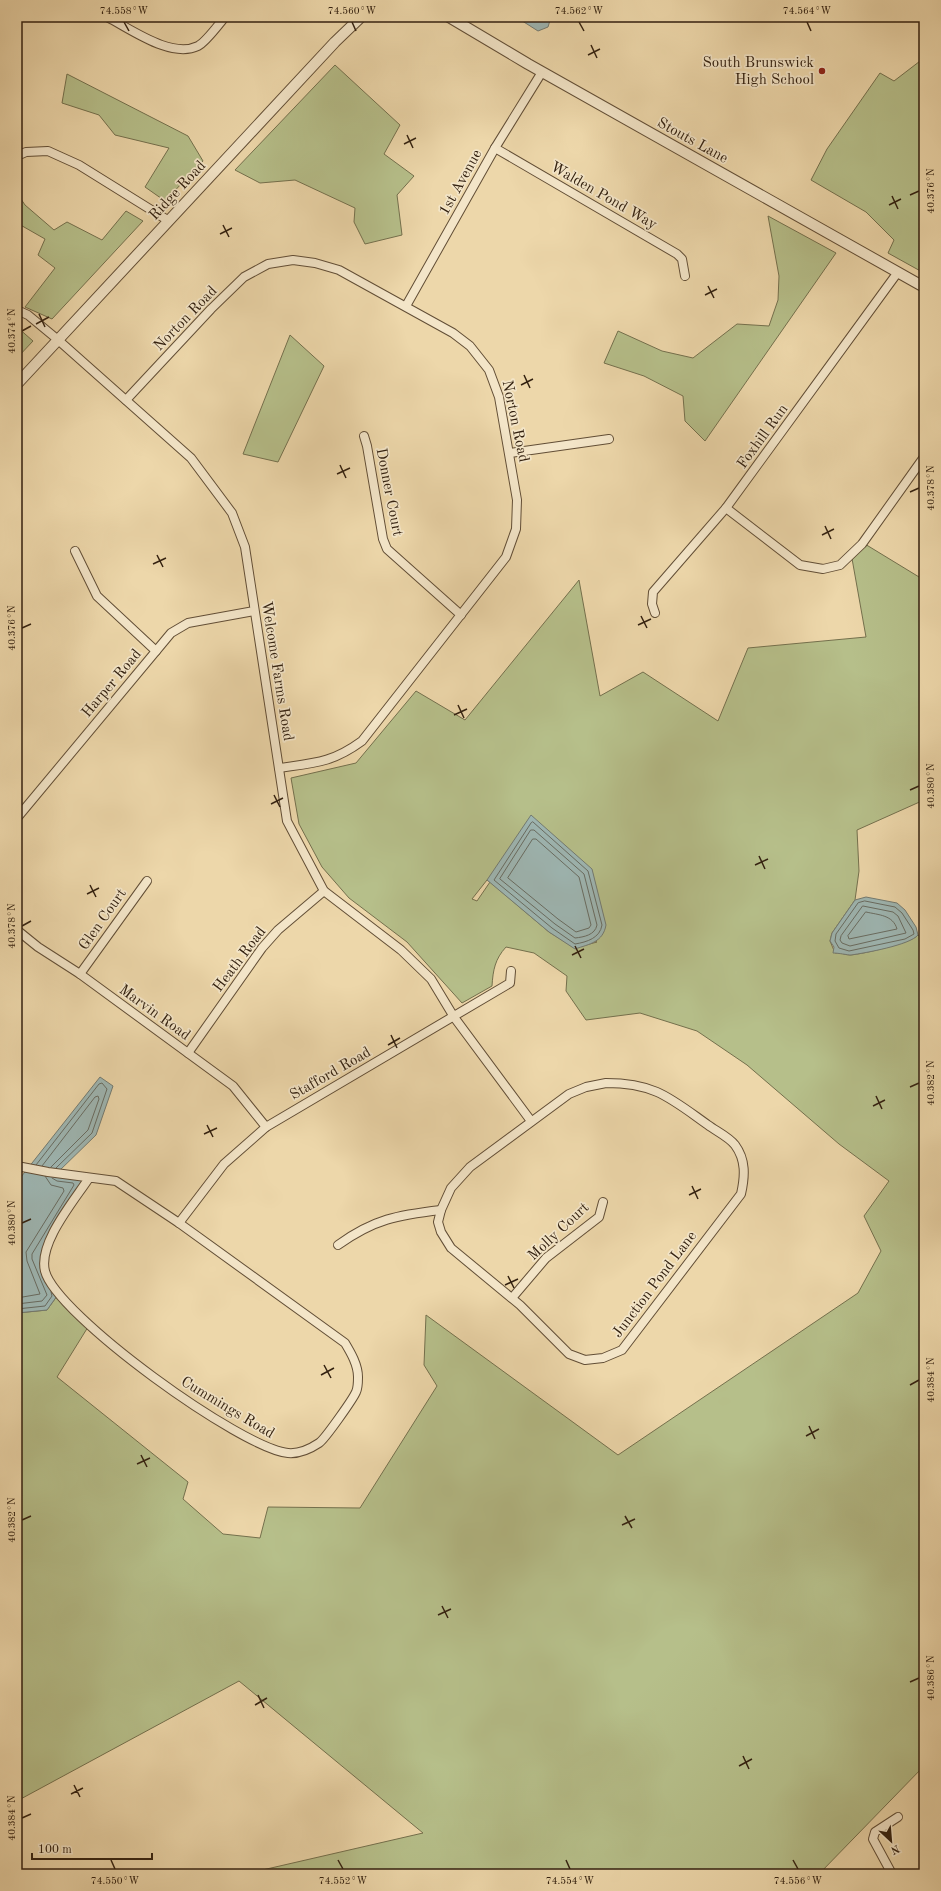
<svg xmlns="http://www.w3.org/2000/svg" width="941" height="1891" viewBox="0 0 941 1891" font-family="'Old Standard TT',serif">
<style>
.green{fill:#b6bf8a;stroke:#74704d;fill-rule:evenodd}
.water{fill:#9eb7b4;stroke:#737b72}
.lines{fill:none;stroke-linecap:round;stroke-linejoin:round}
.shore{stroke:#686c62;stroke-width:1}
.minor-casing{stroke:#624e36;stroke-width:10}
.tertiary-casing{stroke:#624e36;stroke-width:12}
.minor{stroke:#f3e5c8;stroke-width:8}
.tertiary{stroke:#f3e5c8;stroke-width:10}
.ticks{fill:none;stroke:#332110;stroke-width:1.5}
.poi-dot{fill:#8f2418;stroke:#f3e5c8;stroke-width:1.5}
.labels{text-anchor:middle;stroke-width:3.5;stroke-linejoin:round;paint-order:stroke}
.poi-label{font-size:15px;fill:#332110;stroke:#f3e5c8;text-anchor:end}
.street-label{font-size:15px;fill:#332110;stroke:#f3e5c8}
.neatline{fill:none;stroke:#332110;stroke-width:1.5}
.ticks-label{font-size:10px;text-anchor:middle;fill:#332110}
</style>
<rect width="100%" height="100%" fill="#edd7aa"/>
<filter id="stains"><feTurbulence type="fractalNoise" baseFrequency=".005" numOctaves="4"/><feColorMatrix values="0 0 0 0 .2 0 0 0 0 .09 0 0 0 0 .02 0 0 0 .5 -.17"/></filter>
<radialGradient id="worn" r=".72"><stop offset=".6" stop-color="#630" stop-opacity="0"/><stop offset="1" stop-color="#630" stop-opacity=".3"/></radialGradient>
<g class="green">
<polygon points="924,58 924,273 888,253 894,240 866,212 811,180 827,149 880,73 894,81"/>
<polygon points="335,65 400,125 384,154 414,176 397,195 402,235 365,244 354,222 355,208 295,180 260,183 235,170"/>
<polygon points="67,74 188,136 203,161 165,201 145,187 169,148 115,135 99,115 62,103"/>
<polygon points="17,193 25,205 54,230 67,222 102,240 126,211 143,221 52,319 25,307 55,268 38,255 45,239 17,223"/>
<polygon points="768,216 836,253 705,441 685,421 683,396 644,376 604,363 618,331 662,351 693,358 737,324 769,326 778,300 779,276"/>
<polygon points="17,327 33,341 17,358"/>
<polygon points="290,335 324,366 278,462 243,454"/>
<path d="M 860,541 L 924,580 L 924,800 L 857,830 L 859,871 L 855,900 L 832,933 L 830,941 L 835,953 C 841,952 845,955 850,955 C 863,954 911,943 918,935 L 924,938 L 924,1766 L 819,1874 L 254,1874 L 258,1871 L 423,1833 L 239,1681 L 17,1801 L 17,1313 L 47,1310 L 57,1296 L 88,1327 L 57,1377 L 188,1482 L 183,1499 L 223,1534 L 260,1538 L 268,1507 L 360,1508 L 437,1386 L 424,1365 L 426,1315 L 618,1455 L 858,1293 L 881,1251 L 864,1216 L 889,1181 L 839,1144 L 747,1065 L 697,1031 L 640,1013 L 586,1020 L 566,991 L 567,976 L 534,953 L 506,947 C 495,959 493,970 492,986 L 462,1003 L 407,942 L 349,898 L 322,867 L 299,824 L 291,778 L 356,763 L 416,691 L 465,720 L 579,580 L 600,696 L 643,672 L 718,721 L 748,648 L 866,637 L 851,553 ZM 487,880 L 597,942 L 575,948 L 549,932 L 490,882 L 477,901 L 472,899 Z"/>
</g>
<g class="water">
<polygon points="516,17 551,17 548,27 538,31"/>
<path d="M 531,815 L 592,869 L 606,925 C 603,942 590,944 575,949 L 549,932 L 487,880 Z"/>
<path d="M 866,897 L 897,903 L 905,910 L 916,927 L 918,935 C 910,945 865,953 851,955 C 847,955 839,953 833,953 L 834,947 L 830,941 L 832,933 L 855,900 Z"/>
<polygon points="100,1077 113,1086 96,1135 58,1172 91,1177 41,1256 57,1296 47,1310 17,1313 17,1182"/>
</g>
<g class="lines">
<g class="shore">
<path d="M 533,822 L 588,871 L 602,925 C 600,938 587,942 575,944 L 552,928 L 494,880 L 531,823 Z"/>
<path d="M 531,830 L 534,830 L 584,874 L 597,925 C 595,935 584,937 575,938 L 555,924 L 500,879 Z"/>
<polygon points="533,839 536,839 579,877 591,925 589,928 576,932 558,919 508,878"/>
<polygon points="865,901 895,907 902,913 913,930 914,934 905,939 849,951 839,948 835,941 836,934 858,903"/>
<polygon points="863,906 893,912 898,916 906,933 850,946 842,943 840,940 841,936"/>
<path d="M 866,912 C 879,915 893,915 897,929 L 849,939 L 848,936 Z"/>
<polyline points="36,1165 99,1084 102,1083 107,1089 92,1133 56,1168"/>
<polyline points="42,1166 95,1097 98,1096 99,1099 88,1130 51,1167"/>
<polyline points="17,1298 40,1294 27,1261 26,1252 64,1191 63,1188 51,1185 45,1176"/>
<polyline points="17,1304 42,1301 47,1295 32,1259 32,1254 74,1185 73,1183 57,1181 52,1178"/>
<polyline points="17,1309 45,1306 52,1296 51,1292"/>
</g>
<defs>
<g id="minor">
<path d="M 107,17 C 131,29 171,59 198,46 C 206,42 219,24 225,17"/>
<polyline points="495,148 677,254 682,259 685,276"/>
<polyline points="17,156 26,152 48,151 79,165 169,221"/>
<polyline points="406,306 495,148 542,72"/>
<polyline points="17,310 28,315 57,339 191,458 232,513 245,547 287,821 324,891 401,950 431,979 454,1017 531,1121"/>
<path d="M 126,400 L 211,309 L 244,277 L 268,264 L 293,260 L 315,263 L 339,270 L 453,333 L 470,346 L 489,370 L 499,397 L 517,500 L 516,529 L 506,557 L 362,741 C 332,763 314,763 279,768"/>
<polyline points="364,436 367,446 383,539 387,549 461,615"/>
<polyline points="510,453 609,439"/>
<polyline points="726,508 800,565 823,569 840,565 862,544 924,457"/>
<polyline points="75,551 97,596 156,651"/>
<polyline points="655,613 652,604 653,592 726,508 898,272"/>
<polyline points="17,818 171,633 188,623 254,611"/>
<polyline points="17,930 38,947 80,974 233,1086 266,1127"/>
<polyline points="80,974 147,881"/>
<polyline points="188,1053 262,948 278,930 324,891"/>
<path d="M 606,1083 C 655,1083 670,1098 708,1125 C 716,1131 729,1137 735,1145 C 746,1160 745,1176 741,1194 L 622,1350 L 603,1358 L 585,1360 L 569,1354 L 520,1305 L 451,1248 L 441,1232 L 438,1222 L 441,1210 L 451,1188 L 470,1167 L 569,1094 L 586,1087 Z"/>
<path d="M 17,1166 L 48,1172 L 116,1181 L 179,1223 L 345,1343 C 351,1353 358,1365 358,1377 C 358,1381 358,1388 356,1392 C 353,1399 325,1439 319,1443 C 310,1449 299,1454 288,1453 C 242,1449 56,1315 45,1271 C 38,1243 74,1201 89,1178"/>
<polyline points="179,1223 224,1164 266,1127 510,983 511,971"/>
<path d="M 338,1245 C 374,1219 398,1215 441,1210"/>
<polyline points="512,1298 546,1258 599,1217 603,1202"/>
<polyline points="892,1874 873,1839 875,1832 898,1817"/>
</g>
<g id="tertiary">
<polyline points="449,17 528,64 924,287"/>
<polyline points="17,384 335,42 361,17"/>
</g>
</defs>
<use href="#minor" class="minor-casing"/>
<use href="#tertiary" class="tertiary-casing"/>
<use href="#minor" class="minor"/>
<use href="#tertiary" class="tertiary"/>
</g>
<path class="ticks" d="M 124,22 L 129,31M 352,22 L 356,31M 579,22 L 584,31M 807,22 L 811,31M 591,45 L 597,58M 588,55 L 600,49M 407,135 L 413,148M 404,144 L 416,138M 910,195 L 919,191M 892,196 L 898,209M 889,205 L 901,199M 223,225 L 229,237M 220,234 L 232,228M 708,286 L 714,298M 705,295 L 717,289M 39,314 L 45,327M 36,324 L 49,317M 22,331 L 31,326M 524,375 L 530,388M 521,385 L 533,379M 340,465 L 346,478M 337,474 L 350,468M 910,492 L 919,488M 825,526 L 831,539M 822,535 L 834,529M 157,555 L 163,567M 153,564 L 166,558M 641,616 L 647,628M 638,625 L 651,619M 22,628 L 31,624M 458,705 L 464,718M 454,715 L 467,709M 910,790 L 919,786M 274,795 L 280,807M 271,804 L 283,798M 759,856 L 765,869M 755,865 L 768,859M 90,885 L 96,897M 87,894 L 99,888M 22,926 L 31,921M 575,946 L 581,958M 572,955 L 584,949M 391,1035 L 397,1048M 388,1045 L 400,1038M 910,1087 L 919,1083M 876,1096 L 882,1109M 873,1106 L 885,1100M 207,1125 L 213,1137M 204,1134 L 217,1128M 692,1186 L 698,1199M 689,1195 L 701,1189M 22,1223 L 31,1219M 508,1276 L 514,1288M 505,1285 L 518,1279M 324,1365 L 331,1378M 321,1375 L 334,1368M 910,1385 L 919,1380M 809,1426 L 815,1439M 806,1436 L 819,1429M 141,1455 L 147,1467M 137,1464 L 150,1458M 625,1516 L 632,1528M 22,1520 L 31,1516M 622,1525 L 635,1519M 442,1606 L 448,1618M 438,1615 L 451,1609M 910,1682 L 919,1678M 258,1695 L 264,1708M 255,1705 L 267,1698M 743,1756 L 749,1769M 739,1766 L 752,1759M 74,1785 L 80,1797M 71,1794 L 83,1788M 22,1818 L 31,1814M 111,1860 L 115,1869M 338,1860 L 343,1869M 566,1860 L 570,1869M 793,1860 L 798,1869"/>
<circle class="poi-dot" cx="822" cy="71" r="4"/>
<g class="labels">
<g class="poi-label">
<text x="814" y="67">South Brunswick<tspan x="814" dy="17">High School</tspan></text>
</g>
<g class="street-label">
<text transform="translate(693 140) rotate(29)" y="5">Stouts Lane</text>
<text transform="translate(460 182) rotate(-61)" y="5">1st Avenue</text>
<text transform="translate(177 190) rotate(-47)" y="5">Ridge Road</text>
<text transform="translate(604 195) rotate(30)" y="5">Walden Pond Way</text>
<text transform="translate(185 318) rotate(-46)" y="5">Norton Road</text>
<text transform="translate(516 421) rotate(78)" y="5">Norton Road</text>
<text transform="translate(762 436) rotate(-54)" y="5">Foxhill Run</text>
<text transform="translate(390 492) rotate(79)" y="5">Donner Court</text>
<text transform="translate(278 671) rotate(81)" y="5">Welcome Farms Road</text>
<text transform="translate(111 683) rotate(-50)" y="5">Harper Road</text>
<text transform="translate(102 919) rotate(-55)" y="5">Glen Court</text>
<text transform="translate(239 959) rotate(-53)" y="5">Heath Road</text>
<text transform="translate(155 1012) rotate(36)" y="5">Marvin Road</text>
<text transform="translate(330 1073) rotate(-30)" y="5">Stafford Road</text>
<text transform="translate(558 1231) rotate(-43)" y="5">Molly Court</text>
<text transform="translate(654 1284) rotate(-53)" y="5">Junction Pond Lane</text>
<text transform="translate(228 1407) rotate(31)" y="5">Cummings Road</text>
</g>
</g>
<rect width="941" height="1891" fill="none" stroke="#edd7aa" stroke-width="44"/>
<g transform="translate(891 1841) rotate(154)" stroke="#f3e5c8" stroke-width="3" paint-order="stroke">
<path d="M0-3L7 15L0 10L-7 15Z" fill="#332110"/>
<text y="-6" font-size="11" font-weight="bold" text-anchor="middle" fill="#332110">N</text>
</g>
<path d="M32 1853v6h120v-6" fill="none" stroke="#332110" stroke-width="2"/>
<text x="38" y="1853" font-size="12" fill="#332110" stroke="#f3e5c8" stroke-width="3" paint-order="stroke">100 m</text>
<rect x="22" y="22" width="897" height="1847" class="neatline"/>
<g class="ticks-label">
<text x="124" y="14">74.558°W</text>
<text x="352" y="14">74.560°W</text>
<text x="579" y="14">74.562°W</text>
<text x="807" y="14">74.564°W</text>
<text transform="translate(930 191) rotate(-90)" y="4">40.376°N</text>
<text transform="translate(11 331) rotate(-90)" y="4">40.374°N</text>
<text transform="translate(930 488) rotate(-90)" y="4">40.378°N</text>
<text transform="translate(11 628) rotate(-90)" y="4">40.376°N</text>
<text transform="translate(930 786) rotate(-90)" y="4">40.380°N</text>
<text transform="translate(11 926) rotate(-90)" y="4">40.378°N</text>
<text transform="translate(930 1083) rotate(-90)" y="4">40.382°N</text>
<text transform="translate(11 1223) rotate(-90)" y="4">40.380°N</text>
<text transform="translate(930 1380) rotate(-90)" y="4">40.384°N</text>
<text transform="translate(11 1520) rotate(-90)" y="4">40.382°N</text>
<text transform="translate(930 1678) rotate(-90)" y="4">40.386°N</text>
<text transform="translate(11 1818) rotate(-90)" y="4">40.384°N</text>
<text x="115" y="1884">74.550°W</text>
<text x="343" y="1884">74.552°W</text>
<text x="570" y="1884">74.554°W</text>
<text x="798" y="1884">74.556°W</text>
</g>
<rect width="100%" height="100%" filter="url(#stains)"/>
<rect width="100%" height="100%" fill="url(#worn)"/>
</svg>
